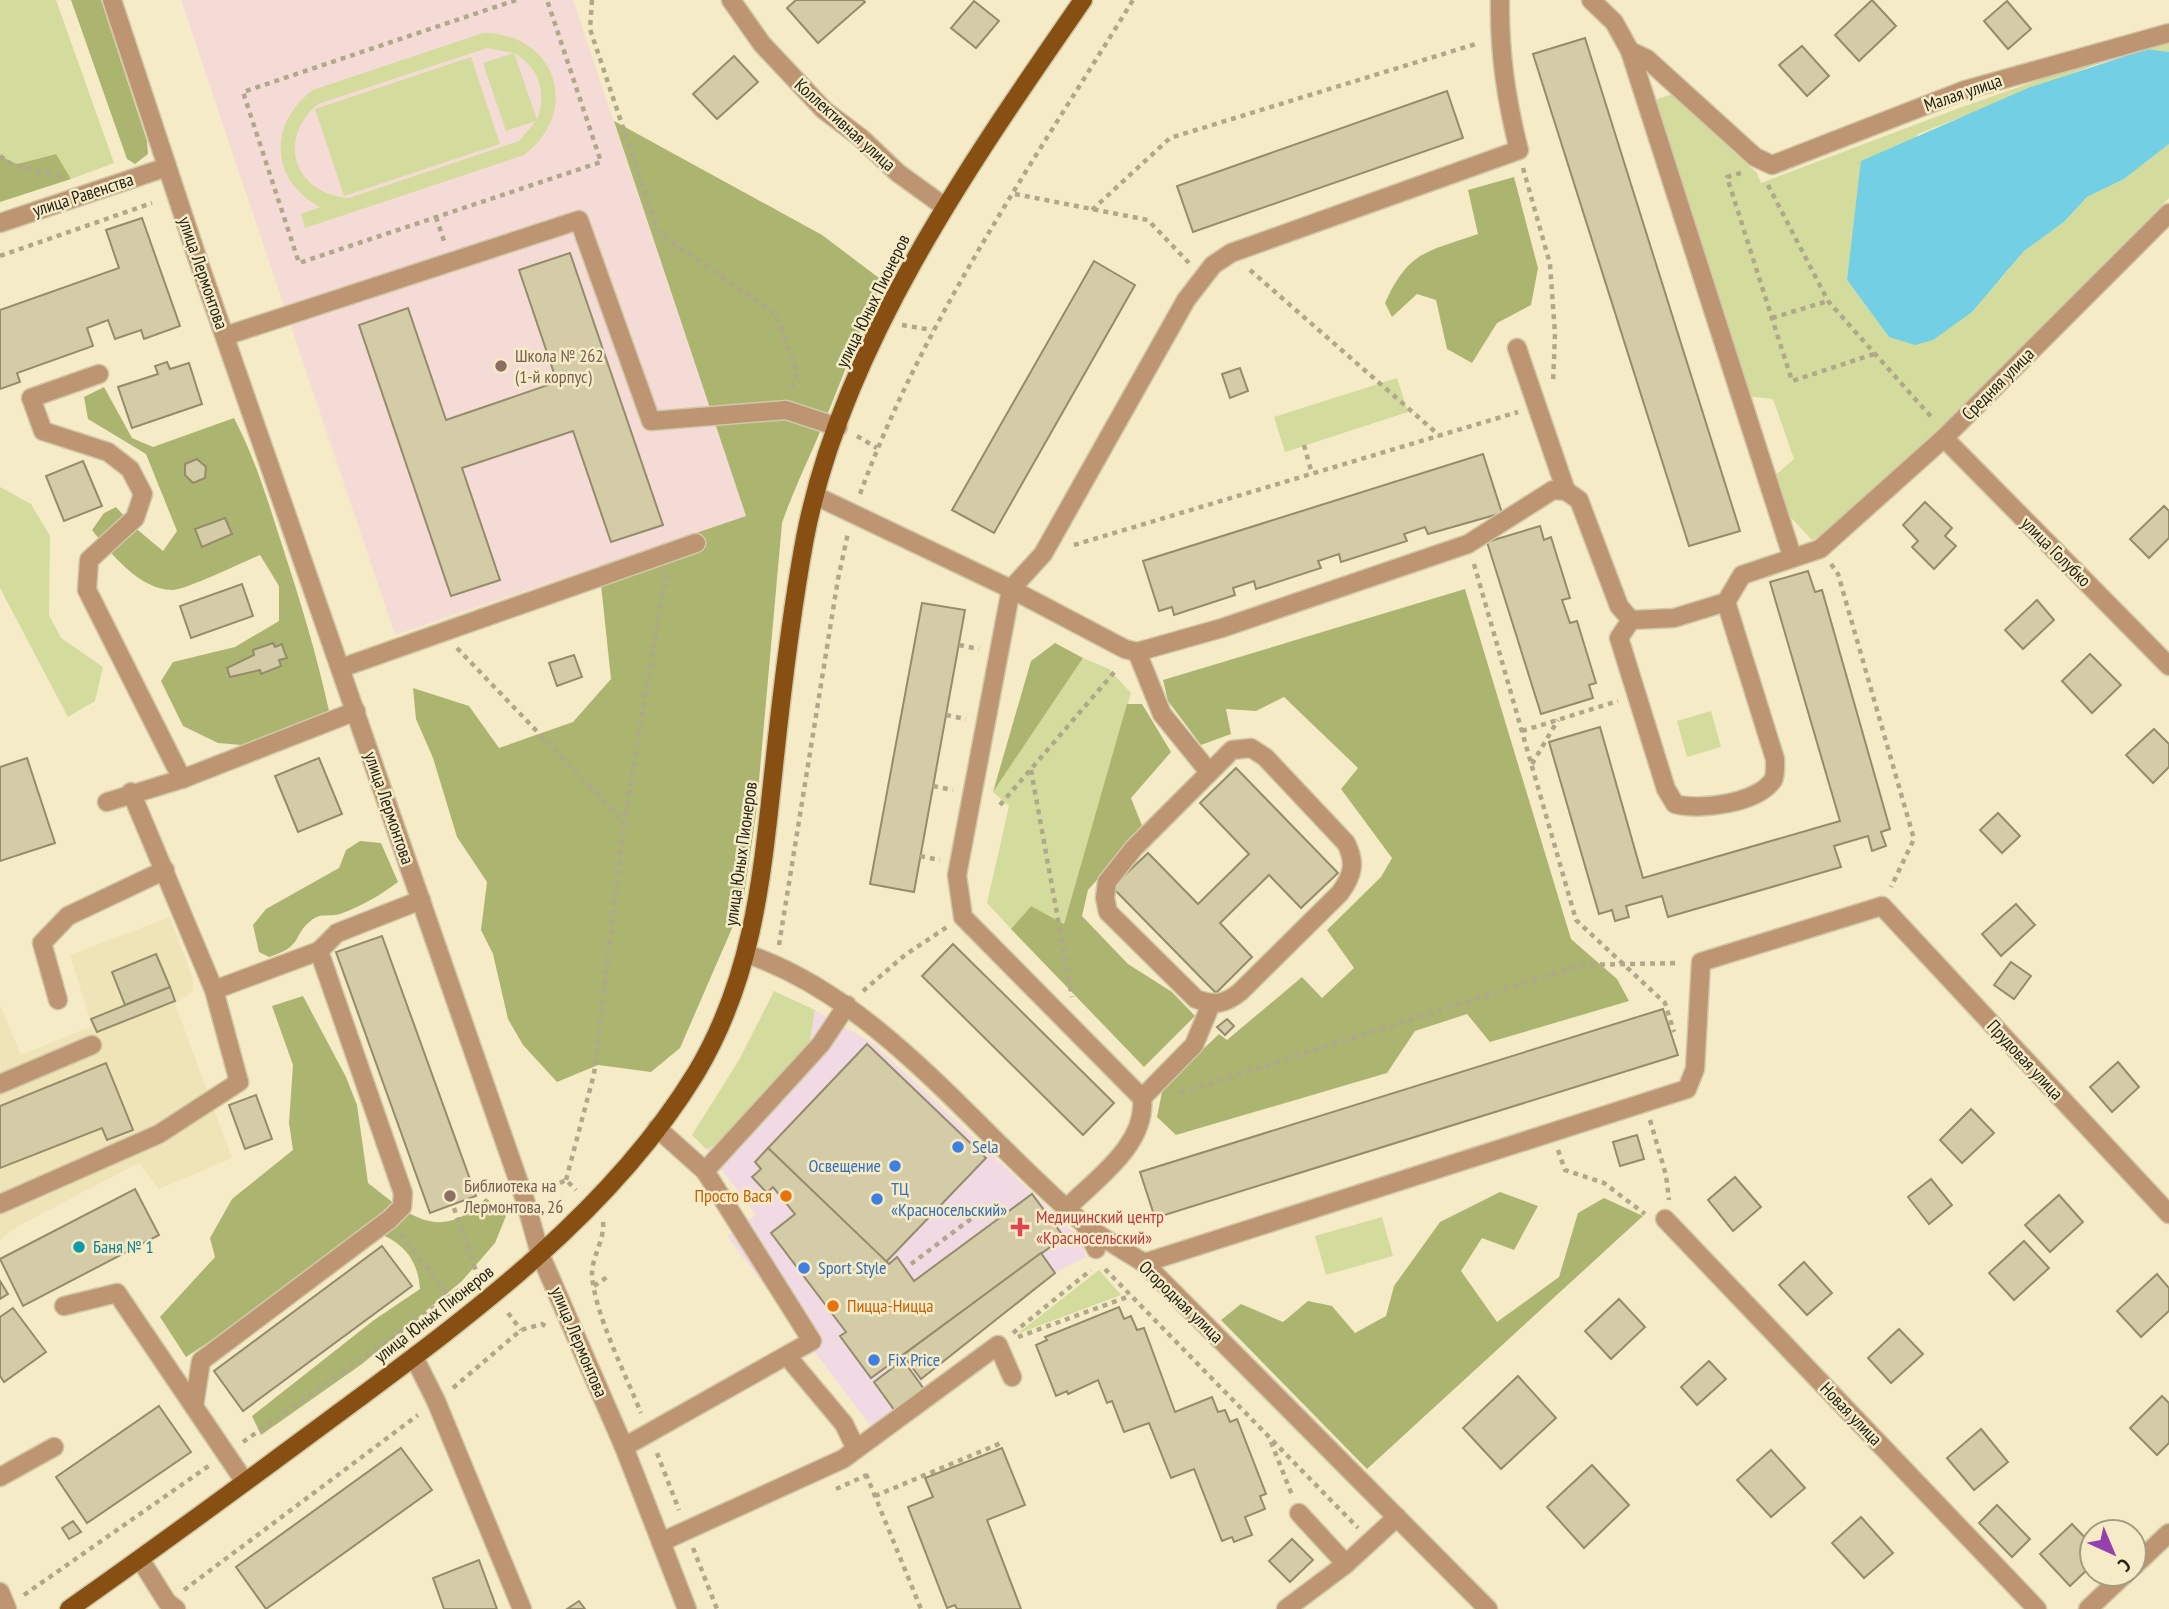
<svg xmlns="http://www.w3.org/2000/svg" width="2169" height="1609" viewBox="0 0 2169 1609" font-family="'PT Sans Narrow',sans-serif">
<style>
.commercial{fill:#f2dae5}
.built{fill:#eee4b7}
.education{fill:#f5dbd5}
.green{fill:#d3dc9c;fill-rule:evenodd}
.forest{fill:#acb570}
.water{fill:#73d0e4}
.building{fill:#d4cca7;stroke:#948c6a;stroke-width:2}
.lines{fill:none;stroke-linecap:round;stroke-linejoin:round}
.minor-casing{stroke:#d0c8a7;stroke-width:21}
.major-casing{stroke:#d0c8a7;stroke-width:21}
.path{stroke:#afa88a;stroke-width:4.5;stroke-dasharray:5 5;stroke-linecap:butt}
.minor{stroke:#be9572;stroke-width:18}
.major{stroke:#884f12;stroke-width:18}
.education-dot{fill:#8d6e63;stroke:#f5ecc7;stroke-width:2.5}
.shop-dot{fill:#3f7fe0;stroke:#f5ecc7;stroke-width:2.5}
.food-dot{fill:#e8710a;stroke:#f5ecc7;stroke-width:2.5}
.health-dot{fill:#e0444e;stroke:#f5ecc7;stroke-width:2.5}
.culture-dot{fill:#0f9aa8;stroke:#f5ecc7;stroke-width:2.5}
.labels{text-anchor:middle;stroke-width:5;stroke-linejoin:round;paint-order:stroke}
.street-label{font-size:18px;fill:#272416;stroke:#f5ecc7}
.education-label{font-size:18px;fill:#785e54;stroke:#f5ecc7;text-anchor:start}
.shop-label{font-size:18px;fill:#366cbe;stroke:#f5ecc7;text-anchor:start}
.food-label{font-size:18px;fill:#c56008;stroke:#f5ecc7;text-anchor:end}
.health-label{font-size:18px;fill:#be3a42;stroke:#f5ecc7;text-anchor:start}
.culture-label{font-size:18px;fill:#0d838f;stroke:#f5ecc7;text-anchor:start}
</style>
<rect width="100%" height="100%" fill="#f5ecc7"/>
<polygon class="commercial" points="815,1010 874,1044 1080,1238 1086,1257 1055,1273 921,1379 924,1389 872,1428 727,1236 756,1215 706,1149 717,1145 810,1041"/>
<polygon class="built" points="170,917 193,979 193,991 175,1004 232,1158 159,1189 139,1163 18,1226 0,1240 0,1005 21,1055 92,1026 70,955"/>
<polygon class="education" points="181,0 573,0 746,516 395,635"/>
<g class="green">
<polygon points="0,0 56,0 114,163 71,179 55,154 17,164 0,156"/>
<path d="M 483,33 C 556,33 582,111 524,155 L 305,228 L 301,214 L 320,207 C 270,181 268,123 313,90 ZM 487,48 L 514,53 L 483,63 L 506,131 L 536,121 L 519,141 L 349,198 C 294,194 276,140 318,104 ZM 514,53 C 540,68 547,93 537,120 Z"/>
<polygon points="2169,43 2169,52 2147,49 2107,60 1918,134 1853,237 1847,280 1889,337 2000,280 2024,251 2064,222 2087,197 2124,179 2169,144 2169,198 1927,442 1825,535 1812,540 1779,505 1770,480 1794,459 1773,399 1744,396 1647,103 1672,94 1757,173 1761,183 1962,107 2131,48"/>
<polygon points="471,57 500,144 344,196 315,109"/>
<polygon points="1397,378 1408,412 1285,452 1274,417"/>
<polygon points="0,487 31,504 50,536 49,615 61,638 103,667 95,701 68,717 0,588"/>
<polygon points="1083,658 1109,669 1131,693 1064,924 1031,906 1011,929 987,903 1009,806 993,792"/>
<polygon points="1711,711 1721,747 1687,757 1677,721"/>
<polygon points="774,991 815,1010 810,1041 717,1145 706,1149 692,1135 739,1060"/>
<polygon points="1382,1217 1393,1256 1326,1275 1315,1236"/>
<polygon points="1099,1270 1121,1295 1017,1334"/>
</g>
<g class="forest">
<polygon points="71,0 101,0 147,141 148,154 135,164 127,159"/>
<path d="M 614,121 L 822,235 L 883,281 C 858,332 840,386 817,439 C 805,467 792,494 782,523 L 756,814 L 743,903 L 680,1048 L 651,1072 L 598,1065 L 557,1082 L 523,1045 L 508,1019 L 493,954 L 481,930 L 487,882 L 457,837 L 433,758 L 416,719 L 413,688 L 469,706 L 499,748 L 573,722 L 611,679 L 599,566 L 746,516 Z"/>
<polygon points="56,154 71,179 0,202 0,156 17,164"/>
<path d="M 1514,177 L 1538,268 L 1531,305 L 1497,323 L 1472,363 L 1447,349 L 1436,300 L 1417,294 L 1392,317 L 1385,303 C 1409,250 1427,252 1478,234 L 1468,190 Z"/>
<path d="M 104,387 L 132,438 L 153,447 L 234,418 C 255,458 268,501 282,545 C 300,600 317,655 329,711 L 294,729 L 241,745 L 218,743 L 183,726 L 161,681 L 173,662 L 235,647 L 279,621 L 279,586 L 260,555 C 243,562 187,589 173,590 C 141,591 110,553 92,530 L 104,513 L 116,507 L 133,526 L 163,551 L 177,531 L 146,454 L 88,419 L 84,397 Z"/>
<polygon points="1465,589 1571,939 1617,979 1629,1001 1490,1042 1467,1014 1415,1031 1387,1073 1176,1135 1157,1117 1163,1087 1219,1034 1227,1040 1302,977 1322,998 1354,968 1327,930 1381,877 1392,858 1341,789 1358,768 1284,697 1256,711 1226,709 1231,734 1201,745 1168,701 1163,680"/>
<polygon points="1055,643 1083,658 993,792 1031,661"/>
<polygon points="1127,704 1142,704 1171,752 1131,798 1143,828 1088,890 1082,916 1128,964 1172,992 1195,1016 1144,1067 1011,929 1031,906 1064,924"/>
<path d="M 360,841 L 381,843 L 398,882 C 379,896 362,906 340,914 C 331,917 321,913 313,919 C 291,935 305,946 269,957 L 259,952 L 253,925 L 266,909 L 339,868 L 346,850 Z"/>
<path d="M 303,996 L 346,1077 L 357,1105 L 368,1183 C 410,1216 440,1244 486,1198 L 506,1216 L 495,1243 L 462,1281 L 362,1364 L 261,1435 L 252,1416 L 374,1320 L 420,1289 C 418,1263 407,1247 385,1236 L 278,1297 L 186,1357 L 160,1317 L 215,1257 L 210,1238 L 232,1199 L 293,1150 L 289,1123 L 293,1065 L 272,1006 Z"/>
<polygon points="1500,1192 1538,1206 1514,1250 1482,1238 1461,1271 1497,1322 1559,1277 1578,1213 1604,1198 1643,1216 1367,1469 1221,1320 1241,1304 1283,1322 1308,1301 1332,1306 1355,1333 1386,1316 1394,1286 1440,1222"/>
</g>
<polygon class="water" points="2147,49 2169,52 2169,144 2124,179 2087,197 2064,222 2024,251 1972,312 1933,340 1915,345 1889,337 1847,280 1861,161 2028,88"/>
<g class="building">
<polygon points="796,0 863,0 865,2 818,43 787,8"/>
<polygon points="1872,0 1896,26 1859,61 1835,35"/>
<polygon points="974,1 999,21 976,48 951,28"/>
<polygon points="2007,1 2031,29 2008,49 1984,21"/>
<polygon points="1585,38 1740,531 1689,546 1533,54"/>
<polygon points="1802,46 1829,76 1807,96 1779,65"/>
<polygon points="734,56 758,82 717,119 693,94"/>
<polygon points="1447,91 1463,138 1193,232 1177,186"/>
<polygon points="142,218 180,326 144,339 141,330 115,339 108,320 87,328 93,346 17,373 20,382 0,389 0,310 119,268 106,230"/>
<polygon points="570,253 663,525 611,542 573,431 462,468 500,580 451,596 359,325 408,308 446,420 557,382 519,270"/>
<polygon points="1094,261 1135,285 994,533 952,510"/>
<polygon points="167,362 170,369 189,363 202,404 132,428 118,387 158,374 155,366"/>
<polygon points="1240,368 1248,391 1230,398 1222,374"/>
<polygon points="1483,454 1502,513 1428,534 1425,527 1404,534 1407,541 1341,562 1339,554 1318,561 1321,568 1256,589 1254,581 1233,588 1235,595 1174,615 1172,607 1159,611 1143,561"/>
<polygon points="197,459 206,467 205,478 193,483 185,475 185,464"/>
<polygon points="83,461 102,506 64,521 46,476"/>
<polygon points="1925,502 1952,528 1945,536 1956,546 1934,569 1912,547 1918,541 1903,525"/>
<polygon points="2164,506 2169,511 2169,538 2149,558 2130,539"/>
<polygon points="225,518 232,534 202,547 195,529"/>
<polygon points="1540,526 1544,540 1551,537 1570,598 1562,600 1570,623 1577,621 1596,683 1589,685 1593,698 1541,714 1487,542"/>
<polygon points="1808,571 1815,592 1822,590 1890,829 1881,832 1886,846 1872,851 1868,836 1834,846 1841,867 1668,917 1662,896 1626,906 1629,917 1615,921 1612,910 1599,914 1549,742 1600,727 1643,878 1840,821 1770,582"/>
<polygon points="242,584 253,616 191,638 180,606"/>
<polygon points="2037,600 2054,620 2023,649 2005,630"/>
<polygon points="922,603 965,610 914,892 870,884"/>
<polygon points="273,643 275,647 282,644 284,651 287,658 279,660 281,666 261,674 260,670 230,677 227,668 254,655 253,650"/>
<polygon points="2090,654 2121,685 2092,713 2062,681"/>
<polygon points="574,655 582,677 557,686 549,663"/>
<polygon points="2154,729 2169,744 2169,767 2153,783 2126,755"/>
<polygon points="27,758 55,843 0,861 0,767"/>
<polygon points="319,758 342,814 298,832 275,776"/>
<polygon points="1236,768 1338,873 1301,908 1269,875 1220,923 1252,957 1216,993 1112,887 1148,853 1198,904 1249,854 1200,803"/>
<polygon points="1998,813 2020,836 2002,853 1980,830"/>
<polygon points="2016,904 2035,925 2001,956 1982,934"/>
<polygon points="382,936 476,1196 430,1213 336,952"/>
<polygon points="953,944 1114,1103 1083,1135 922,976"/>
<polygon points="156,954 170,987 125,1005 112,972"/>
<polygon points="2011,962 2031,976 2014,999 1994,985"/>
<polygon points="170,987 175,1001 97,1032 91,1019"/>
<polygon points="1663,1009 1678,1055 1155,1218 1140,1172"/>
<polygon points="1227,1019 1234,1026 1225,1035 1217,1027"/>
<polygon points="867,1044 986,1158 886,1262 768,1148"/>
<polygon points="2118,1062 2139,1087 2112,1112 2090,1087"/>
<polygon points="106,1063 133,1130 107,1140 102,1128 0,1168 0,1106"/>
<polygon points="256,1095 272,1139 245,1149 229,1105"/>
<polygon points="1971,1109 1994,1133 1962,1163 1940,1140"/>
<polygon points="1637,1135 1644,1159 1620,1166 1613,1142"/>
<polygon points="768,1148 889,1264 897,1257 914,1281 1032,1194 1064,1237 871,1378 840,1336 846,1332 771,1233 795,1214 773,1187 767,1193 752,1177 761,1169 755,1162"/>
<polygon points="1735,1177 1761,1207 1733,1231 1708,1200"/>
<polygon points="1931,1179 1952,1205 1929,1224 1908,1197"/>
<polygon points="135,1189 159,1235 23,1306 0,1259"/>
<polygon points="2059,1195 2083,1222 2050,1252 2025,1225"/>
<polygon points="2024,1241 2049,1268 2014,1300 1989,1273"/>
<polygon points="382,1246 412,1286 243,1411 214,1371"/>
<polygon points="1041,1253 1055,1273 921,1379 903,1355"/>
<polygon points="1804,1262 1832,1293 1807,1315 1779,1285"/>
<polygon points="2157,1274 2169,1288 2169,1311 2141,1337 2117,1311"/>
<polygon points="0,1281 8,1294 0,1299"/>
<polygon points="1619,1299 1645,1327 1611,1359 1585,1331"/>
<polygon points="1119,1307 1124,1319 1131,1316 1137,1330 1144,1328 1175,1412 1212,1397 1218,1412 1225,1410 1230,1422 1237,1419 1266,1494 1260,1496 1265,1509 1245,1517 1252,1535 1234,1542 1232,1537 1222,1541 1194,1469 1171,1478 1149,1423 1124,1432 1112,1401 1107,1403 1098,1380 1068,1394 1067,1391 1056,1396 1036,1345 1047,1340 1045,1337"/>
<polygon points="13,1308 46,1352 4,1382 0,1376 0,1317"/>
<polygon points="1899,1329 1923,1354 1891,1383 1868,1358"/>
<polygon points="903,1360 924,1389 895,1411 874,1382"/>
<polygon points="1709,1361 1726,1379 1697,1405 1681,1387"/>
<polygon points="1518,1376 1556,1418 1501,1469 1463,1428"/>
<polygon points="2162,1396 2169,1403 2169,1443 2157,1455 2130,1428"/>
<polygon points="159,1406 191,1452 87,1523 56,1477"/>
<polygon points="1981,1429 2008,1462 1974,1490 1947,1458"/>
<polygon points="401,1448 432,1490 266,1609 236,1567"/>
<polygon points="1002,1448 1025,1505 987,1520 1021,1609 957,1609 955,1605 947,1608 908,1507 933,1497 925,1478"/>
<polygon points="1771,1450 1805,1488 1771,1517 1737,1480"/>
<polygon points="1592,1465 1629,1505 1584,1548 1547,1507"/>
<polygon points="1997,1505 2030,1539 2012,1557 1979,1523"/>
<polygon points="1861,1517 1893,1553 1864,1578 1832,1543"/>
<polygon points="73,1521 81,1532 69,1539 62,1528"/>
<polygon points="2072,1524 2092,1545 2092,1565 2070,1586 2040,1554"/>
<polygon points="1292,1539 1313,1560 1290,1582 1269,1561"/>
<polygon points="479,1560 497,1609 444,1609 433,1578"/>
<polygon points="579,1601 585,1609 567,1609"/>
</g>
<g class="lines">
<defs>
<g id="minor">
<polyline points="112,0 199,263 525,1200 540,1254 624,1447 687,1609"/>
<polyline points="731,0 762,44 824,110 861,138 898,173 945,207"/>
<polyline points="1591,0 1614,22 1630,51 1792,556"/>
<polyline points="1630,51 1647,59 1755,157 1772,165 1965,90 2169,33"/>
<polyline points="0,223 167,167"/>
<polyline points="225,336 579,220 651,421 786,410 838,427"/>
<polyline points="1517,348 1566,491"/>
<polyline points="99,374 31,398 43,431 108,452 130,469 143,494 135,518 89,560 87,590 182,779"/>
<polyline points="1944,438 2169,666"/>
<polyline points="816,496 1011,589 1125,649 1137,652 1222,628 1468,544 1553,490 1566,491 1579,500 1619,606 1631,620 1674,618 1726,602 1742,575 1820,549 1944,438 2169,213"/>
<path d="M 1631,620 L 1619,638 L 1666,789 L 1675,804 C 1700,811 1758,803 1773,780 C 1776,774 1775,766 1775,759 L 1726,602"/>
<polyline points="1137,652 1162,714 1209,772"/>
<polyline points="341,668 696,543"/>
<path d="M 1251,748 L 1265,757 L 1346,843 C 1356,863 1353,875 1340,893 L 1240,992 C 1225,1004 1215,1006 1196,999 L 1108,912 L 1105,898 L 1107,882 L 1134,848 L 1232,750 Z"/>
<polyline points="107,802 182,779 356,711"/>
<path d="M 747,954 C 880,999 977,1133 1082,1222 C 1101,1238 1124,1250 1144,1263 L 1488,1609"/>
<polyline points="214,990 319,951"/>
<polyline points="58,1000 42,943 68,916 165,870"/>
<polyline points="0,1084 92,1045"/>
<polyline points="1142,1098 1194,1045 1211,1004"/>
<polyline points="657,1128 705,1171"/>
<polyline points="0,1204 159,1134 239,1082 214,990 131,792"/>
<path d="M 1067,1208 C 1097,1178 1147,1144 1142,1098 L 963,917 L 957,875 L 1011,589 L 1043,554 L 1186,300 L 1213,265 L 1231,253 L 1519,150 C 1506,100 1499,52 1500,0"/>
<polyline points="1665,1219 2037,1609"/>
<polyline points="1084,1223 1096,1249"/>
<polyline points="1144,1263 1687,1089 1695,1069 1701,962 1882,906 2169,1214"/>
<polyline points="64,1306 117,1293 245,1482"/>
<polyline points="787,1356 844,1424 856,1449"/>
<polyline points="414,1357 436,1401 522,1609"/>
<polyline points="194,1406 201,1361 390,1219 402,1207 403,1193 319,951 337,933 421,900"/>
<polyline points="624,1447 812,1341 705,1171 821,1044 847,1005"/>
<polyline points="0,1477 54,1447"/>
<polyline points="1299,1513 1346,1564"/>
<polyline points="661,1542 843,1459 998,1345 1012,1377"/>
<polyline points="140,1559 167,1602 176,1609"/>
<polyline points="2134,1566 2169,1533"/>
<polyline points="0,1592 7,1609"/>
<polyline points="1286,1609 1346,1564 1397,1517"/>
<polyline points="2088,1609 2125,1574"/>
</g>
<path id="major" d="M 69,1609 C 159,1546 247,1481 336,1415 C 467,1318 610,1214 696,1073 C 754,976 762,875 774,766 C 782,690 791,613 805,538 C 842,345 973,159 1083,0"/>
</defs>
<use href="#minor" class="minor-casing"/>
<use href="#major" class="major-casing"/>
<g class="path">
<polyline points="516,0 243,92 299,263 601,162 547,0"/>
<polyline points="592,0 590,29 658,232 776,315 797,372 791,391"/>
<polyline points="0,156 11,164 65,178"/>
<polyline points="1523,168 1550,264 1555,334 1553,383"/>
<polyline points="1741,173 1727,177 1792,381 1874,354"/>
<polyline points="1768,185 1828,301 1933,419"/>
<polyline points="1015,194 1148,220 1189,263"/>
<polyline points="1092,210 1170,138 1479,43"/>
<polyline points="436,217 444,241"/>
<polyline points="0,256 152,203"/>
<polyline points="1250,270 1440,436"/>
<polyline points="1772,318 1828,301"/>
<polyline points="902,325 932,330"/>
<polyline points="857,436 877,448"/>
<polyline points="1304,445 1312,474"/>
<path d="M 860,494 C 925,317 1035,160 1133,0"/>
<polyline points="1074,545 1518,412"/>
<polyline points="1474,564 1576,920 1665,1003 1674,1032"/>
<polyline points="1831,564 1838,574 1914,839 1891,887"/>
<polyline points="959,645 979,649"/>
<polyline points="457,648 623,821"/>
<polyline points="946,715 966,719"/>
<polyline points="1522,731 1618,701"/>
<polyline points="1532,764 1558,720"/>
<polyline points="1031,770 1072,997"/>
<polyline points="933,786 953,790"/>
<polyline points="1000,805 1117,669"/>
<polyline points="920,856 940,860"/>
<polyline points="779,945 838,579 848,533"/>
<polyline points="863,991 905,955 947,927"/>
<polyline points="1180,1093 1581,965 1679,963"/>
<polyline points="1650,1120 1666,1175 1669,1200"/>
<polyline points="1558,1150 1565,1170 1604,1183 1645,1214"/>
<polyline points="566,1180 594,1074 624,822 666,574"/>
<polyline points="542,1192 566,1180 576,1190"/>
<polyline points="454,1208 478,1277 475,1279"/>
<path d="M 603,1222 C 605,1239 592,1256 592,1274 C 594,1313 626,1375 641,1413"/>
<polyline points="401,1234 449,1297"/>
<polyline points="911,1264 976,1215"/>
<polyline points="1105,1269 1358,1528"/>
<polyline points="594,1286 610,1275"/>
<polyline points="508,1313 521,1330"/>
<polyline points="1013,1333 1091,1270"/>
<polyline points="1018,1337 1130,1296"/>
<polyline points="453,1388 521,1330 542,1324 547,1327"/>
<polyline points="243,1442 462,1288"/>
<polyline points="1271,1442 1292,1495"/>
<polyline points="657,1453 679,1510"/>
<polyline points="866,1474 921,1609"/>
<polyline points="836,1489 867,1475"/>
<polyline points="875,1496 1001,1443"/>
<polyline points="693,1548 717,1609"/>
<polyline points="184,1590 418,1415"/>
<polyline points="24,1595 210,1465"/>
</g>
<use href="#minor" class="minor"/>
<use href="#major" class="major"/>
</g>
<g class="education-dot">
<circle cx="501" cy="366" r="7"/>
<circle cx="450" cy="1196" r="7"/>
</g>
<g class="shop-dot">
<circle cx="958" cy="1147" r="7"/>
<circle cx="895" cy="1166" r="7"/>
<circle cx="877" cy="1199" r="7"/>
<circle cx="804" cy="1268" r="7"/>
<circle cx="874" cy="1360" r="7"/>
</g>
<g class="food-dot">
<circle cx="786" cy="1196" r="7"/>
<circle cx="833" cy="1306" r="7"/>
</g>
<path class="health-dot" d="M1016.5 1216.5h7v7h7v7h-7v7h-7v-7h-7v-7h7z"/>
<circle class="culture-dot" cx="79" cy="1247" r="7"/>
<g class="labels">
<g class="street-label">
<text transform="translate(1963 93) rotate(-19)" y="6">Малая улица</text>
<text transform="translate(845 125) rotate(42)" y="6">Коллективная улица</text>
<text transform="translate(83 195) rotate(-18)" y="6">улица Равенства</text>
<text transform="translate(203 273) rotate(71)" y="6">улица Лермонтова</text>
<text transform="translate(873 301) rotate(-64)" y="6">улица Юных Пионеров</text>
<text transform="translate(1998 384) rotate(-45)" y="6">Средняя улица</text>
<text transform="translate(2056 552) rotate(45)" y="6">улица Голубко</text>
<text transform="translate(389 808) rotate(71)" y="6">улица Лермонтова</text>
<text transform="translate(741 854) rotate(-82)" y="6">улица Юных Пионеров</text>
<text transform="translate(2025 1060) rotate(47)" y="6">Прудовая улица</text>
<text transform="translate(1181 1302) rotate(44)" y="6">Огородная улица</text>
<text transform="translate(434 1314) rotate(-38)" y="6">улица Юных Пионеров</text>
<text transform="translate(579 1342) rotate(67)" y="6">улица Лермонтова</text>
<text transform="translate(1851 1414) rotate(46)" y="6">Новая улица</text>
</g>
<g class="education-label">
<text x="515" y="362">Школа № 262<tspan x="515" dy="21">(1-й корпус)</tspan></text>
<text x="464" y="1192">Библиотека на<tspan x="464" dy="21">Лермонтова, 26</tspan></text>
</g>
<g class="shop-label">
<text x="972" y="1153">Sela</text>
<text x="881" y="1172" text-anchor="end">Освещение</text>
<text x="891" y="1195">ТЦ<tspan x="891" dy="21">«Красносельский»</tspan></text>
<text x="818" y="1274">Sport Style</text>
<text x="888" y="1366">Fix Price</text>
</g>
<g class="food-label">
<text x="772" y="1202">Просто Вася</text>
<text x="847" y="1312" text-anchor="start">Пицца-Ницца</text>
</g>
<g class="health-label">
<text x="1036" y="1223">Медицинский центр<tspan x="1036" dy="21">«Красносельский»</tspan></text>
</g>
<g class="culture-label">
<text x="93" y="1253">Баня № 1</text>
</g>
</g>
<g transform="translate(2113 1553) rotate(136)"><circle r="33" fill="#f5ecc7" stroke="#a39c80" stroke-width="2"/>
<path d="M0-5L12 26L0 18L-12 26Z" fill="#9540ad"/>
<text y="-10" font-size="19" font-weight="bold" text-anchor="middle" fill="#272416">С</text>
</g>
</svg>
